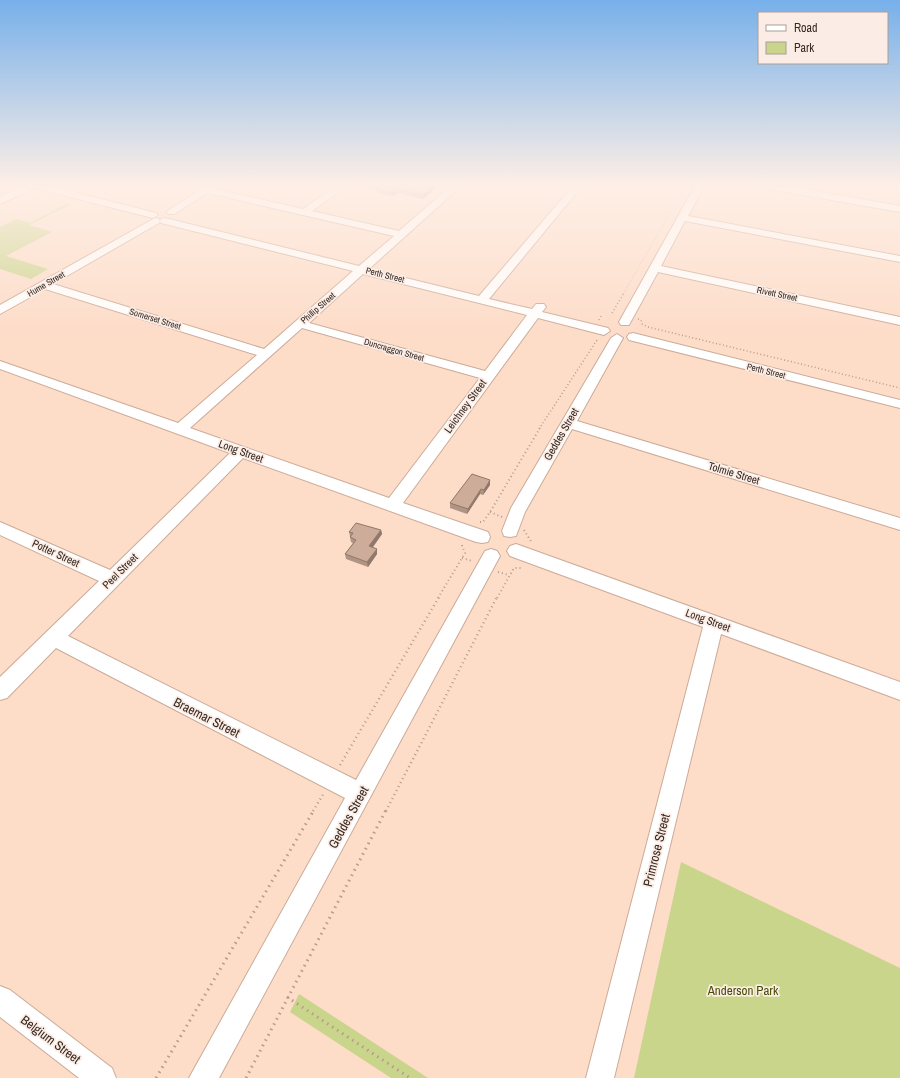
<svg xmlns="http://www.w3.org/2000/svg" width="900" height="1078" viewBox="0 0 900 1078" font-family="'Archivo Narrow',sans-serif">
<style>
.green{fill:#cad58c}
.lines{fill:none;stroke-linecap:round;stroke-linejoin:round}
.minor-casing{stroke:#cbab98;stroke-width:2}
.path-far4{stroke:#b69c8c;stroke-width:1;stroke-dasharray:0.5 2;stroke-linecap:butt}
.path-far3{stroke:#b69c8c;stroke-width:1.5;stroke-dasharray:1 2.5;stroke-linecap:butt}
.path-far2{stroke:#b69c8c;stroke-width:2;stroke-dasharray:1 3;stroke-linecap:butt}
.path-far1{stroke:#b69c8c;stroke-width:2.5;stroke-dasharray:1 3.5;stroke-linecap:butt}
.path{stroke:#b69c8c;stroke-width:3;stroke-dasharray:1.5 4.5;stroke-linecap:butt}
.minor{fill:#fff;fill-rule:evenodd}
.wall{fill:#b09484}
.shaded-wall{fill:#90786c}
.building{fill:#cdac9a;stroke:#90786c}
.labels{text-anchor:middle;stroke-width:3.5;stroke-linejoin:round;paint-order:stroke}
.far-street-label{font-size:9px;fill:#352820;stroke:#fbede5}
.street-label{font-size:11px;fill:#352820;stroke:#fbede5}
.near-street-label{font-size:13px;fill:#352820;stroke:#fbede5}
.near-park-label{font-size:13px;fill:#474d07;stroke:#fbede5}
</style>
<rect width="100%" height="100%" fill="#fddcc8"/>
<g class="green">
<polygon points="68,203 72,204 29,225 52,232 6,256 48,269 31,279 0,269 0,227 16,219 30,223"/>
<polygon points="681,862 900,968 900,1078 634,1078"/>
<polygon points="299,994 428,1078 391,1078 290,1012"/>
</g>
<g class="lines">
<defs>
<g id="minor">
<polygon points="23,186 50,186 156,213 158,215 153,218 34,188 0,204 0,197"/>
<path d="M 206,186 L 217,186 L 215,189 L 303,209 L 336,186 L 347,186 L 312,211 L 399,231 L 451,186 L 461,186 L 369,269 L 479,296 L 573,186 L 582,186 L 489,299 L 532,309 L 536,304 L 544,304 L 546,307 L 542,312 L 608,328 L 610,331 L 604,335 L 538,318 L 403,503 L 488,532 L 490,537 L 488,542 L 482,543 L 476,542 L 243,458 L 68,636 L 356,780 L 485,551 L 491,549 L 497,551 L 500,556 L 219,1078 L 189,1078 L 345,798 L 56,648 L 7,698 L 0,700 L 0,677 L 99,581 L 0,535 L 0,522 L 110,570 L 230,453 L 0,369 L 0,361 L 178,423 L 257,355 L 45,289 L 0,314 L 0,305 L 155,218 L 159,219 L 160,221 L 159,223 L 53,284 L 264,349 L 353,271 L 161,223 L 160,221 L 161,219 L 165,218 L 359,266 L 394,236 L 208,193 L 174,214 L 168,214 L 166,212 ZM 363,274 L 527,315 L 485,371 L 309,323 ZM 302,328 L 480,378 L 389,498 L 190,428 Z"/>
<polygon points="695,186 704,186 688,216 900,256 900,262 685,221 661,266 900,317 900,325 658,272 629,325 621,325 619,322"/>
<polygon points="765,186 788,186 900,206 900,212 769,189"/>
<polygon points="633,333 900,400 900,408 629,340 627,337 629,334"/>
<polygon points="617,334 623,338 577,421 900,518 900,530 572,429 525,512 516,536 510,537 504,536 502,531 511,508 611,338"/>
<polygon points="516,544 900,682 900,700 721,634 614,1078 586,1078 703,627 510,556 507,551 510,546"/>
<polygon points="0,986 10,990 112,1068 116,1078 79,1078 0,1017"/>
</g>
</defs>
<use href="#minor" class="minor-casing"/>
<polyline class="path-far4" points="623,294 686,186"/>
<g class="path-far3">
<polyline points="612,313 624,293"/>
<polyline points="638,319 641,320 642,324 648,327 900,388"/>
<polyline points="599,320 601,316"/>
<polyline points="539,429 597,340"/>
</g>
<g class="path-far2">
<polyline points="490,512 502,517"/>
<polyline points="480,522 483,522 490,512 540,428"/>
<polyline points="524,530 532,543"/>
<polyline points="462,558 472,561"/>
<polyline points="498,572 509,575"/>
<polyline points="438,598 465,553 461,543"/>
<polyline points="497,598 514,568 521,568"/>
</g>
<g class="path-far1">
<polyline points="340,765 439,597"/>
<polyline points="313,811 324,793"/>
<polyline points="386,811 497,597"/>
</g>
<g class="path">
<polyline points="287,997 410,1078"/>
<polyline points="156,1078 314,810"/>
<polyline points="246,1078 386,810"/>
</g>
<use href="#minor" class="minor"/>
</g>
<g class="wall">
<polygon points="367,186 438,186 423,199 397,193 393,196 377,193 377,190 367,188"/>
<polygon points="490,485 483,495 480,494 467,514 450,508 450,503"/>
<polygon points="381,530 382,534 373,547 377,549 377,554 368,567 346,559 345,554 353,543 351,542 350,537 351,537 350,536 349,532"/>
</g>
<g class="shaded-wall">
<polygon points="433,186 438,186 423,199 423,195"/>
<polygon points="397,189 397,193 393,196 392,193"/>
<polygon points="490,480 490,485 483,495 484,490"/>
<polygon points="481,489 480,494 467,514 468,509"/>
<polygon points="381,530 382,534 370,551 369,546"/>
<polygon points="377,549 377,554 368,567 367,562"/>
</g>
<g class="building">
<polygon points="377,186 433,186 423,195 397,189 392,193 377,189 380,187"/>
<polygon points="472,474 490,480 484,490 481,489 468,509 450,503"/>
<polygon points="356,523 381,530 369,546 377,549 367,562 345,554 356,540 350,537 353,533 349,532"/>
</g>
<linearGradient id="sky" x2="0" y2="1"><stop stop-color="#77b0ea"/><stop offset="0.55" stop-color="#feefe6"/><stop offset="1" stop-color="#feefe6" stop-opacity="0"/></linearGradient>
<rect width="900" height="337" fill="url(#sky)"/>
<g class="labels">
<g class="far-street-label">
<text transform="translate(385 275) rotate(14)" y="3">Perth Street</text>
<text transform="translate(46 284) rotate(-30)" y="3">Hume Street</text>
<text transform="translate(777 294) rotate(12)" y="3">Rivett Street</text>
<text transform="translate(318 308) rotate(-41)" y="3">Phillip Street</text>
<text transform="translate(155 319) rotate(17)" y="3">Somerset Street</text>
<text transform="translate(394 350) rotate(16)" y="3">Duncraggon Street</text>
<text transform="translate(766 371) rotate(14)" y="3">Perth Street</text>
</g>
<g class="street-label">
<text transform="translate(465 406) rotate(-54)" y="4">Leichney Street</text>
<text transform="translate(561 434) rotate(-60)" y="4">Geddes Street</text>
<text transform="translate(241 451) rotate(20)" y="4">Long Street</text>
<text transform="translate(734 473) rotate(17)" y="4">Tolmie Street</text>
<text transform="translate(56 553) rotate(25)" y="4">Potter Street</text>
<text transform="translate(120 571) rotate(-45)" y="4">Peel Street</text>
<text transform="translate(708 620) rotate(20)" y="4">Long Street</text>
</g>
<g class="near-street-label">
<text transform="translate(207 717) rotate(27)" y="5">Braemar Street</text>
<text transform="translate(348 817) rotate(-61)" y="5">Geddes Street</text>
<text transform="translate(656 850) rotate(-76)" y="5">Primrose Street</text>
<text transform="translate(51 1039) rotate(37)" y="5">Belgium Street</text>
</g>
<g class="near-park-label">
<text x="743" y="995">Anderson Park</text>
</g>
</g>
<rect x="758" y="12" width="130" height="52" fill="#fbede5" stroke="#ac9e96"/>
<rect x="766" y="25" width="20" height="6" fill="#ffffff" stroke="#ac9e96"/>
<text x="794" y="32" font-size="12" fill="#352820">Road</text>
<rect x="766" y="42" width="20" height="12" fill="#cad58c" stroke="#ac9e96"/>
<text x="794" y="52" font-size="12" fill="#352820">Park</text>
</svg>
